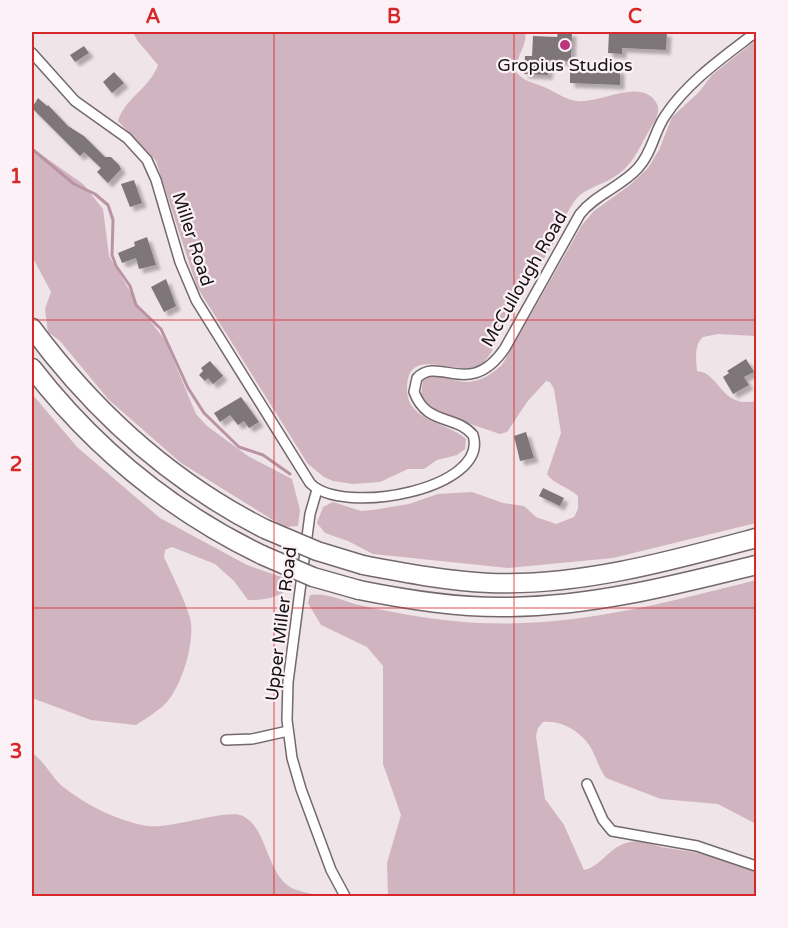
<svg xmlns="http://www.w3.org/2000/svg" width="788" height="928" viewBox="0 0 788 928" font-family="'Varela Round',sans-serif">
<style>
.green{fill:#d0b4bf}
.lines{fill:none;stroke-linecap:round;stroke-linejoin:round}
.stream{stroke:#ba94a4;stroke-width:3}
.building{fill:#7f7679;filter:url(#shadow)}
.minor-casing{stroke:#73696d;stroke-width:12}
.motorway-casing{stroke:#73696d;stroke-width:21}
.minor{stroke:#fff;stroke-width:9}
.motorway{stroke:#fff;stroke-width:18}
.motorway-bridge-casing{stroke:#73696d;stroke-width:21;stroke-linecap:butt}
.motorway-bridge{stroke:#fff;stroke-width:18}
.grid{fill:none;stroke:#d62828;stroke-width:1.5;stroke-opacity:0.55}
.poi-dot{fill:#ba377d;stroke:#fcf1f6;stroke-width:2}
.labels{text-anchor:middle;stroke-width:4.5;stroke-linejoin:round;paint-order:stroke}
.poi-label{font-size:18px;fill:#171415;stroke:#fcf1f6}
.street-label{font-size:18px;fill:#171415;stroke:#fcf1f6}
.neatline{fill:none;stroke:#d62828;stroke-width:2}
.grid-label{font-size:20px;text-anchor:middle;font-weight:bold;fill:#d62828}
</style>
<defs>
<filter id="shadow"><feDropShadow dx="4.5" dy="4.5" stdDeviation="1.5" flood-color="#0004"/></filter>
</defs>
<rect width="100%" height="100%" fill="#efe4e8"/>
<g class="green">
<path d="M 133,32 L 525,32 C 528,45 515,57 516,72 C 523,81 534,83 544,87 C 554,91 566,100 577,101 C 600,104 643,76 657,104 C 661,112 654,123 650,129 C 637,151 633,167 609,180 C 598,186 585,189 577,198 C 565,212 561,230 552,246 C 537,270 519,293 506,318 C 499,332 495,351 484,362 C 462,383 407,340 407,389 C 407,422 448,422 466,439 L 465,449 L 457,455 L 437,460 L 424,469 L 408,469 L 380,482 L 353,484 L 333,481 L 324,477 L 308,464 L 197,287 L 156,161 L 118,121 C 125,98 150,88 158,65 L 137,40 Z"/>
<path d="M 756,40 L 756,336 L 718,334 L 703,337 C 694,344 696,360 697,371 C 722,374 719,408 756,401 L 756,523 L 613,558 L 508,568 L 373,554 L 348,541 L 325,533 L 317,523 L 323,507 L 333,502 L 361,511 L 373,510 L 409,504 L 438,494 L 472,492 L 503,503 L 524,506 L 536,517 L 556,524 L 574,517 L 578,509 L 578,496 C 569,487 553,484 547,474 L 561,433 L 554,389 L 550,382 L 546,381 L 527,402 L 507,432 L 500,434 L 438,413 L 421,396 L 423,380 C 449,366 462,401 502,365 L 582,225 L 594,211 L 630,185 L 648,168 L 659,150 L 672,117 L 699,92 L 712,75 Z"/>
<polygon points="32,148 83,184 103,209 109,256 140,308 165,340 196,414 207,426 248,456 292,479 300,510 298,526 284,527 181,463 109,400 60,341 48,332 45,309 51,292 32,256"/>
<path d="M 32,394 L 77,447 L 160,518 L 247,565 L 287,579 L 292,585 C 283,597 262,601 248,600 L 234,581 L 215,564 L 172,547 L 165,550 L 164,557 C 173,577 184,598 190,618 C 196,641 181,690 163,706 C 155,713 145,719 136,725 L 91,720 L 32,698 Z"/>
<path d="M 756,580 L 756,824 L 718,804 L 661,799 L 606,778 C 600,770 598,762 593,752 C 585,734 563,720 543,722 L 538,728 L 536,736 L 545,799 L 564,825 L 584,870 C 600,867 609,848 626,843 C 640,838 654,846 667,848 C 703,854 722,854 756,872 L 756,896 L 388,896 L 387,863 L 401,815 L 383,764 L 383,666 L 367,647 L 321,625 L 308,603 L 310,595 C 327,592 343,601 359,605 C 389,612 423,618 454,621 C 557,632 658,605 756,580 Z"/>
<path d="M 32,753 C 45,762 51,776 62,786 C 86,805 117,821 148,826 C 172,829 228,808 243,816 C 266,828 266,866 286,884 C 293,891 310,893 320,896 L 32,896 Z"/>
</g>
<g class="lines">
<polyline class="stream" points="32,149 74,184 95,194 108,205 113,220 112,255 116,266 130,286 136,305 161,329 188,388 204,413 239,447 263,455 290,474"/>
</g>
<g class="building">
<polygon points="558,32 572,32 571,61 549,60 548,75 524,74 525,56 532,56 533,36 557,37"/>
<polygon points="609,32 667,32 666,50 622,48 622,54 608,53"/>
<polygon points="84,46 89,53 75,62 70,55"/>
<polygon points="570,67 583,68 588,72 604,73 609,69 620,69 620,85 570,83"/>
<polygon points="114,72 124,83 112,93 103,82"/>
<polygon points="38,98 47,106 48,105 68,126 84,136 105,157 111,157 119,165 121,169 108,183 97,172 101,168 84,152 80,156 32,108"/>
<polygon points="134,180 142,203 130,207 121,184"/>
<polygon points="147,237 156,265 139,269 136,258 122,263 118,253 135,246 134,242"/>
<polygon points="166,279 176,306 164,312 151,287"/>
<polygon points="746,359 754,372 744,377 749,385 733,394 723,377 729,373 727,371"/>
<polygon points="210,361 223,376 213,384 208,378 205,381 199,375 203,371 201,368"/>
<polygon points="241,397 259,422 249,428 244,421 238,425 230,415 220,422 214,413"/>
<polygon points="526,432 534,458 520,461 514,436"/>
<polygon points="543,488 564,498 560,506 539,496"/>
</g>
<g class="lines">
<defs>
<g id="minor">
<path d="M 32,53 L 75,101 L 127,138 L 147,160 L 156,180 L 180,262 L 196,300 L 310,483 C 342,517 490,489 473,435 C 455,414 427,426 414,392 L 417,378 C 439,355 470,400 505,348 L 580,214 C 596,194 621,187 638,168 C 652,153 654,132 665,116 C 687,82 725,56 756,32"/>
<polyline points="317,490 310,514 288,682 287,720 292,758 301,789 331,870 345,896"/>
<polyline points="226,740 252,739 288,731"/>
<polyline points="587,784 603,820 612,831 697,846 756,866"/>
</g>
<g id="motorway">
<path d="M 32,328 C 95,413 170,481 265,529"/>
<path d="M 32,368 C 94,448 171,511 262,555"/>
<path d="M 363,565 C 405,573 447,581 490,583 C 581,586 670,561 756,538"/>
<path d="M 359,590 C 409,600 459,608 509,607 C 594,606 675,585 756,565"/>
</g>
</defs>
<use href="#minor" class="minor-casing"/>
<use href="#motorway" class="motorway-casing"/>
<use href="#minor" class="minor"/>
<use href="#motorway" class="motorway"/>
<defs>
<g id="motorway-bridge">
<polyline points="265,529 317,551 363,565"/>
<polyline points="262,555 313,577 359,590"/>
</g>
</defs>
<use href="#motorway-bridge" class="motorway-bridge-casing"/>
<use href="#motorway-bridge" class="motorway-bridge"/>
</g>
<path class="grid" d="M 274,32 L 274,896M 514,32 L 514,896M 32,320 L 756,320M 32,608 L 756,608"/>
<circle class="poi-dot" cx="565" cy="45" r="6"/>
<g class="labels">
<g class="poi-label">
<text x="565" y="71">Gropius Studios</text>
</g>
<g class="street-label">
<text transform="translate(193 239) rotate(72)" y="6">Miller Road</text>
<text transform="translate(524 279) rotate(-60)" y="6">McCullough Road</text>
<text transform="translate(281 624) rotate(-83)" y="6">Upper Miller Road</text>
</g>
</g>
<rect width="788" height="928" fill="none" stroke="#fcf1f6" stroke-width="66"/>
<rect x="33" y="33" width="722" height="862" class="neatline"/>
<g class="grid-label">
<text x="153" y="23">A</text>
<text x="394" y="23">B</text>
<text x="635" y="23">C</text>
<text x="16" y="183">1</text>
<text x="16" y="471">2</text>
<text x="16" y="758">3</text>
</g>
</svg>
